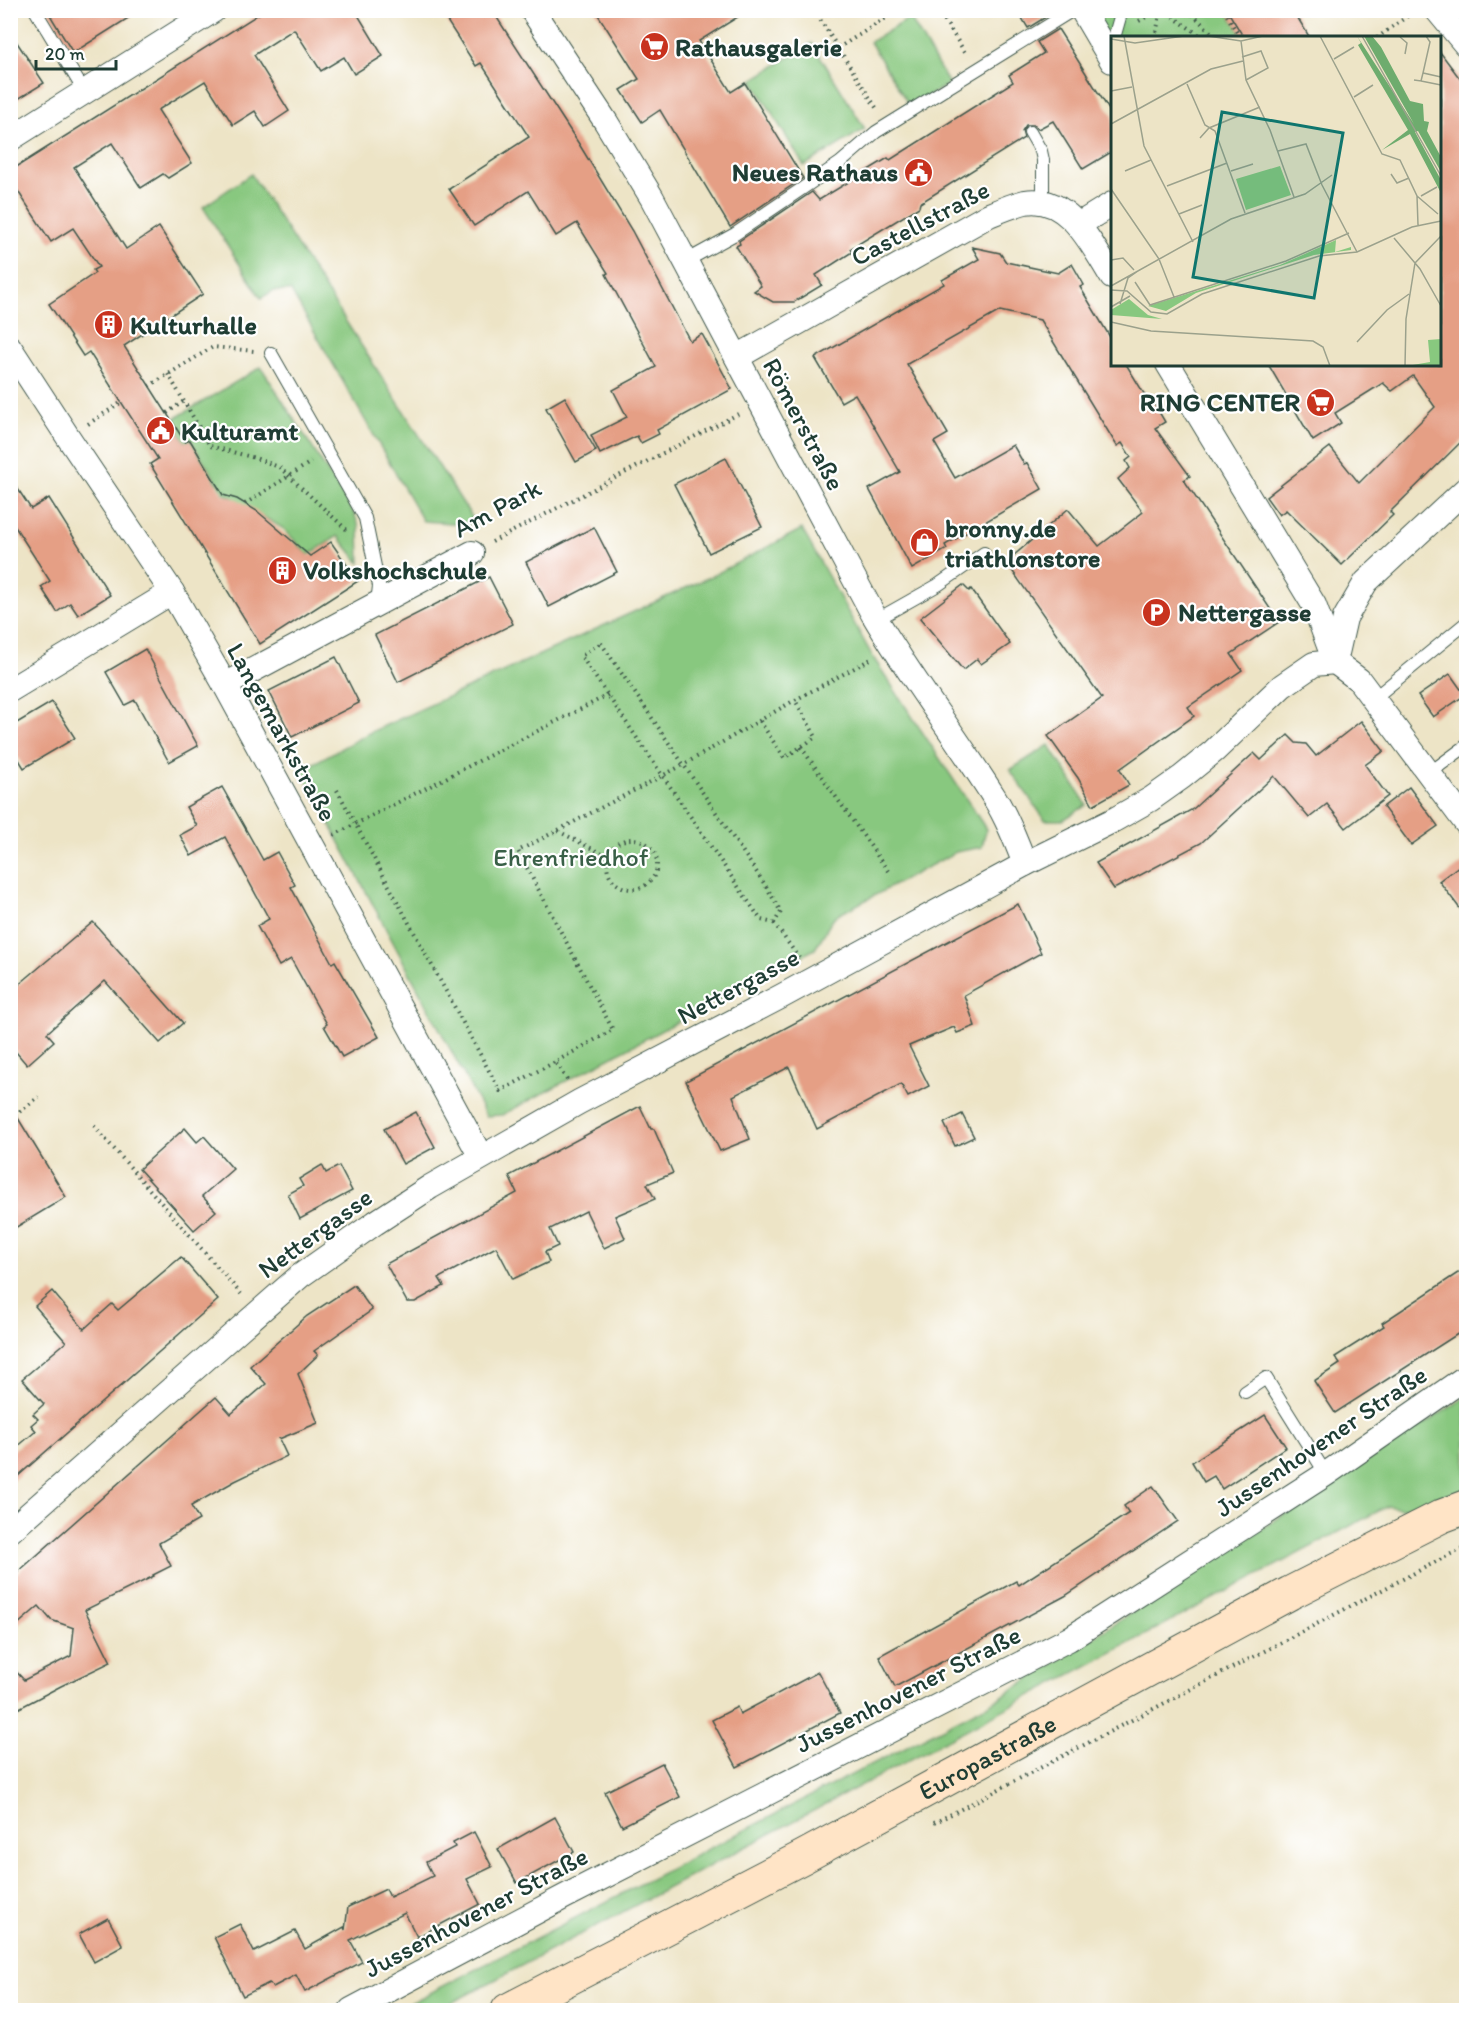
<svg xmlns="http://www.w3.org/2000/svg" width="1477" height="2021" viewBox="0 0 1477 2021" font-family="Itim,sans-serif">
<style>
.green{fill:#88c87f;stroke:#54825a;stroke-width:1.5}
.building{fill:#e59f85}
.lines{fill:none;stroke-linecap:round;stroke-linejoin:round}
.lane-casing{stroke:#3e564a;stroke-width:14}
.street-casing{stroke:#3e564a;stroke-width:26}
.secondary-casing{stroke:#3e564a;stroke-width:35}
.path{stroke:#3e564a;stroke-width:4;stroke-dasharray:1.5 4.5;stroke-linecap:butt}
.lane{stroke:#fff;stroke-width:12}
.street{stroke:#fff;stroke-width:24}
.secondary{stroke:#ffe4c6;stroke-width:33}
.labels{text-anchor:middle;stroke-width:4.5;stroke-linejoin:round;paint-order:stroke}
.poi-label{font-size:26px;font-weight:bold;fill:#1f3d34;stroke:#fff;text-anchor:start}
.street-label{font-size:26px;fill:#1f3d34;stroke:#fff}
.park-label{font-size:26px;fill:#396047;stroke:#fff}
.inset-road{fill:none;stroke:#9ba18c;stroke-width:1.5}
.view{fill:#0f766e;fill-opacity:0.15;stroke:#0f766e;stroke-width:3}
.inset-edge{fill:none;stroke:#1f3d34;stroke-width:3}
</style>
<rect width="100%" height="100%" fill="#fff"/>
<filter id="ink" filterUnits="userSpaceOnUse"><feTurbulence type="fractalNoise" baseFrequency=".0167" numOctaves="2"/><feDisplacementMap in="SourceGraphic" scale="12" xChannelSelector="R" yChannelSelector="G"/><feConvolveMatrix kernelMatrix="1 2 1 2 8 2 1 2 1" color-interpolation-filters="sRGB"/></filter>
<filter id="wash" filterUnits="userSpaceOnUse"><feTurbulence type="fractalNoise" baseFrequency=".008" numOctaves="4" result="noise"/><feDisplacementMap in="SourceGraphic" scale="24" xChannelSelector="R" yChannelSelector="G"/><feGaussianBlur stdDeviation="1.35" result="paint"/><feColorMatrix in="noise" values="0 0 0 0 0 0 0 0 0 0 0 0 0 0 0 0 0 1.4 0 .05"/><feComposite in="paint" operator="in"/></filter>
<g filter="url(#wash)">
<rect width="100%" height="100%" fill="#ede4c6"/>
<g class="green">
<polygon points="1085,11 1227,11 1244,37 1112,38"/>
<polygon points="910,18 949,84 910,107 870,42"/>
<polygon points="812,43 865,129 804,166 752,80"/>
<polygon points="251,174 477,525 423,521 291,291 273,291 261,298 203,207"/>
<polygon points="261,367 354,513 359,527 360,563 338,536 308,555 284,529 224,493 190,440 185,442 172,420"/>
<polygon points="802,529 873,657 986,829 982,847 956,852 834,917 815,949 502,1115 486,1116 301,770 371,732 714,575"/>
<polygon points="1049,745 1087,805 1063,820 1045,820 1010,770"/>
<polygon points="1466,1397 1466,1489 1402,1509 1388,1506 438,2010 397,2010 998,1699"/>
</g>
<g id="blocks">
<g class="building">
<polygon points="47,10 141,10 73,53"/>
<polygon points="265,10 355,10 383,56 354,74 344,57 321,71 294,29 254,55 289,111 265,127 255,111 233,125 205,81 158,110 192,163 168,178 163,174 141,188 112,143 74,167 126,249 159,227 203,294 124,346 185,442 190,440 223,495 237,499 257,511 310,556 331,542 358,581 260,644 150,464 158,459 89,352 83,356 49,304 95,273 93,270 99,267 73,228 51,242 10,179 10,171"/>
<polygon points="440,10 492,10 579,144 632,231 690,341 702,334 732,389 657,430 659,434 641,443 637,436 600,454 591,435 627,417 613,390 656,367 606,274 608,273 577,223 556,236 528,191 474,226 449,189 529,137 481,63 476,66"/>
<polygon points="595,10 749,10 699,41 731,92 745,83 803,178 730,227 660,110 642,122 621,90 639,79"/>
<polygon points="1017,10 1046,10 1049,15 1028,28"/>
<polygon points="1227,10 1293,10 1310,38 1244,38"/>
<polygon points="1058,29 1113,116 1113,151 1083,169 1053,121 1038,129 1034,125 1026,125 1022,131 1024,138 920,203 919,207 850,249 852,252 816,275 822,285 794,302 773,302 754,291 761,286 736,246 740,244 739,241 812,192 819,200 888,158 890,160 1013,82 1009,75 1044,53 1037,42"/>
<polygon points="10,32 44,83 10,104"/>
<polygon points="1440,52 1467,88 1467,436 1390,512 1393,515 1342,565 1286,510 1279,515 1266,497 1330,447 1359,483 1435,407 1413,376 1392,391 1383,383 1335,413 1341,423 1313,441 1268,364 1440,364"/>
<polygon points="972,247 1000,253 1006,262 1058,273 1072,264 1084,285 1080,287 1113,342 1113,364 1126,364 1149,402 1152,400 1165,422 1155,428 1190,476 1184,480 1279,622 1231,654 1242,670 1188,707 1194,716 1120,769 1129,785 1093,805 1078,778 1048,736 1102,698 1006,562 1068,509 1099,546 1143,512 1118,479 1130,468 1126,461 1131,457 1122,443 1117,446 1040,320 1000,311 907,364 948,434 934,442 955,478 1013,445 1024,464 1027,463 1042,489 945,545 947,549 912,569 869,489 900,472 855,394 841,402 815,358 944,284 942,280 979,259"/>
<polygon points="565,397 596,451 576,462 546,408"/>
<polygon points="726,458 762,527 709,553 674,484"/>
<polygon points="10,477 31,509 49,498 110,595 78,615 70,603 57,612 41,587 50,581 10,519"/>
<polygon points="594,527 617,572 549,607 526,562"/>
<polygon points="489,577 513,624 398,682 375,635"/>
<polygon points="963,585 969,591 971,589 1010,644 981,664 977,659 963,670 920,618"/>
<polygon points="145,649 198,746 169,762 135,700 125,705 106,672"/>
<polygon points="336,657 359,703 292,737 269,691"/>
<polygon points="1450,674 1465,695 1433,717 1418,696"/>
<polygon points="52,702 75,738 24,768 10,745 10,727"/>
<polygon points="1361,721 1384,751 1365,765 1388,796 1346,828 1327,804 1309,818 1274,776 1201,843 1114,889 1096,863 1193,809 1254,753 1261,760 1288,735 1296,743 1306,744 1316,756"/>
<polygon points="222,787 263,860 277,852 295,885 291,887 332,963 335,961 379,1037 342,1057 324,1026 327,1024 291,959 279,966 257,926 269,919 225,837 191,856 180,835 197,826 186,807"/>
<polygon points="1409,787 1438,826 1411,845 1383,807"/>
<polygon points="1467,860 1467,918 1439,881"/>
<polygon points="1018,904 1041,953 964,995 975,1026 957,1033 954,1027 909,1046 929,1086 908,1097 901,1084 817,1129 789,1067 733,1096 750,1139 720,1151 686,1081"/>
<polygon points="93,922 183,1023 160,1043 105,981 47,1033 54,1041 27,1065 10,1045 10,992"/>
<polygon points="10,1105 66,1197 10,1231"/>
<polygon points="640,1106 651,1129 654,1129 673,1173 647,1184 655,1199 615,1216 625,1238 604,1248 586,1211 550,1229 558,1246 545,1252 549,1262 513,1279 496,1247 439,1278 444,1286 415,1302 407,1302 386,1264 517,1193 509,1176"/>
<polygon points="416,1112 435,1147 403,1164 384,1129"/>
<polygon points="962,1114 974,1137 955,1146 944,1123"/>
<polygon points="185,1128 197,1142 204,1136 233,1169 202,1196 216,1211 194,1230 139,1169"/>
<polygon points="322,1165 326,1173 339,1166 352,1191 300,1219 288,1194 303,1186 299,1179"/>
<polygon points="181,1257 218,1300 10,1483 10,1453 36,1431 31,1425 38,1419 33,1414 44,1404 22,1379 66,1342 35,1306 52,1291 84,1329 112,1304 118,1310"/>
<polygon points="1467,1267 1467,1328 1335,1413 1314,1381 1340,1364 1335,1357 1384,1326 1382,1323"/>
<polygon points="354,1285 372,1310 314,1351 318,1355 298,1374 318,1423 279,1439 287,1456 235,1481 191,1506 199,1520 159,1543 171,1566 153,1575 154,1576 85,1610 111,1662 61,1686 10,1713 10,1665 24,1680 71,1656 74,1628 51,1620 39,1606 10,1631 10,1579 216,1397 231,1414 266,1384 250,1366 307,1316"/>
<polygon points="1265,1415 1286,1447 1222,1489 1214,1476 1204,1482 1192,1462"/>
<polygon points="1153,1486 1178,1521 1065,1596 895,1687 879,1656 1016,1581 1019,1585 1129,1513 1124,1506"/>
<polygon points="818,1672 840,1713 737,1767 712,1720 737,1707 740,1714"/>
<polygon points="662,1763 680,1797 622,1826 605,1792"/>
<polygon points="555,1817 574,1852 517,1883 498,1849"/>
<polygon points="474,1832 492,1867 467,1879 480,1904 417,1937 405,1913 350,1940 362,1962 305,1992 296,1975 273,1987 269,1983 243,1996 214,1937 240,1924 254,1952 295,1931 305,1949 344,1927 345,1930 348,1907 386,1889 390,1897 433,1876 426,1862 455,1847 453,1843"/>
<polygon points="108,1918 123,1946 94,1962 79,1934"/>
</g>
</g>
</g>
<g filter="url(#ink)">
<use href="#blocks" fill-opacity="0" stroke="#3e564a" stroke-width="1.5"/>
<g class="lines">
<defs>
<g id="lane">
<polyline points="35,10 84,91"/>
<polyline points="1114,38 1122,10"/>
<polyline points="1030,132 1041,151 1043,160 1043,202"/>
<polyline points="686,261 735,234 840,163 876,132 1073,10"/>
<polyline points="271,353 365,518 379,586 377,603"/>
<polyline points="876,620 938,585 984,553"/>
<polyline points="1373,699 1466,623"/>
<polyline points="1428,774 1466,746"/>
<polyline points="1245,1392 1266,1378 1326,1474"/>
</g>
<g id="street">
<path d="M 532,10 L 606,122 L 652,198 L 873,614 C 910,677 955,735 994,797 C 1007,818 1016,841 1025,864"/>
<polyline points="1082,10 1112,61"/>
<polyline points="1437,10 1466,45"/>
<polyline points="10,139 214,10"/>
<polyline points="1078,225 1112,204"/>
<polyline points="10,348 68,437 172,592 225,685 481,1157"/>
<path d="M 737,357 L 989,215 C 1001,210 1013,205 1025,202 C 1069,194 1093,247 1112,277"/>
<polyline points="1168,364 1314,605 1335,662"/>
<polyline points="1335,662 1345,618 1366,582 1466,489"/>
<polyline points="1335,662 1359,680 1466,823"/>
<polyline points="225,685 472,553"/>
<polyline points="10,690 172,592"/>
<polyline points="10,1531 300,1276 375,1223 430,1187 579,1102 782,996 1025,864 1112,821 1151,799 1182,777 1214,751 1282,686 1314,664 1335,662"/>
<polyline points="351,2010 564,1897 1069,1639 1326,1474 1466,1377"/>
</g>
<g id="secondary">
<path id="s1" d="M 508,2010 L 803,1857 L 1290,1593 L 1442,1516 L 1466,1507"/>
</g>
</defs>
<use href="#lane" class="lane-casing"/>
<use href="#street" class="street-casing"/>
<use href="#secondary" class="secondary-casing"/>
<g class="path">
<polyline points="814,10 877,109"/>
<polyline points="938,10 966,54"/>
<polyline points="1163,10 1204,38"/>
<polyline points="1188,10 1217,38"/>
<polyline points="1224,10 1240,38"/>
<polyline points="1139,21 1159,10"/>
<polyline points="1155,38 1161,10"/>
<polyline points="1377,38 1413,12"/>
<polyline points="838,48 899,10"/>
<polyline points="168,374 210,446 255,458 279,467 347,530"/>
<polyline points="149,386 213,347 254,351"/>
<polyline points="167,413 184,401"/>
<polyline points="88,424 122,402"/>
<polyline points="245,504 311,462"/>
<polyline points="492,542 738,414"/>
<polygon points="601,643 766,886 781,912 774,923 761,920 581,656"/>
<polyline points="760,721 784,758 816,737 795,700"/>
<polyline points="801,747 888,871"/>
<polyline points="337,790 500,1091 555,1062"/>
<polyline points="558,831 608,857"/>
<polyline points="334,835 608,695"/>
<circle cx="632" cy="864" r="25"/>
<polyline points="774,923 799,958"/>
<polyline points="567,1080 555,1062 613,1030 518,851 683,765 795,700 871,659"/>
<polyline points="10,1119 39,1097"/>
<polyline points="94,1126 241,1294"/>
<polyline points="934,1823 1451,1554 1466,1548"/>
</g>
<use href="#lane" class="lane"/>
<use href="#street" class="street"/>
<use href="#secondary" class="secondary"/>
</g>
</g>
<defs>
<symbol id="supermarket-disc" viewBox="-11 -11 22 22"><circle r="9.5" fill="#c8321e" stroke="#fff"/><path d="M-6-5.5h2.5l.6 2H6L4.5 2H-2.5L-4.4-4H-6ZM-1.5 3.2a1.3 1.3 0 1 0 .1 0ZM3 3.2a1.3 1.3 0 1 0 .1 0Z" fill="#fff"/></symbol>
<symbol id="civic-disc" viewBox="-11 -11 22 22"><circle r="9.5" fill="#c8321e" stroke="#fff"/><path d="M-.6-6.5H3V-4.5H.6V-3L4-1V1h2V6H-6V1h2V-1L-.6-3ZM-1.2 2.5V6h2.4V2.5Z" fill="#fff"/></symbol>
<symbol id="building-disc" viewBox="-11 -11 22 22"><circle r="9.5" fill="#c8321e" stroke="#fff"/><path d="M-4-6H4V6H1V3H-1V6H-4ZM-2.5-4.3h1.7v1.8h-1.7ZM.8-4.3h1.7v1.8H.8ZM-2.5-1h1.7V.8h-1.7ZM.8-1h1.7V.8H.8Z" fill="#fff"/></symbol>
<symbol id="shop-disc" viewBox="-11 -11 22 22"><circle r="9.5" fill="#c8321e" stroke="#fff"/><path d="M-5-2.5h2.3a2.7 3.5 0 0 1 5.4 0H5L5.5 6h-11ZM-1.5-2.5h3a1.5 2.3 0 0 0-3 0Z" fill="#fff"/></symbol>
<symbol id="parking-disc" viewBox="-11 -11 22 22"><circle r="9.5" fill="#c8321e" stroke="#fff"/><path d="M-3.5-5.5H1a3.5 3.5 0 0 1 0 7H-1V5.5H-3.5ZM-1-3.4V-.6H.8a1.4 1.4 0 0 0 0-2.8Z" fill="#fff"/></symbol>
</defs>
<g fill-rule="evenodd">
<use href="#supermarket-disc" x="638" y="30" width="33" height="33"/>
<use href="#civic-disc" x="902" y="156" width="33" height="33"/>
<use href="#building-disc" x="92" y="308" width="33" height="33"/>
<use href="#supermarket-disc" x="1304" y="386" width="33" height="33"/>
<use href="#civic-disc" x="144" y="414" width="33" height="33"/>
<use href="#shop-disc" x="908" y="526" width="33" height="33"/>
<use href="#building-disc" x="266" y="554" width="33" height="33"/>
<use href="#parking-disc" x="1140" y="596" width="33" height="33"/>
</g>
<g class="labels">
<g class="poi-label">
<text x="675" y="56">Rathausgalerie</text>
<text x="898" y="181" text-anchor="end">Neues Rathaus</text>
<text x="130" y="334">Kulturhalle</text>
<text x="1300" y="411" text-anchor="end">RING CENTER</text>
<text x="181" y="440">Kulturamt</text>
<text x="945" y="537">bronny.de<tspan x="945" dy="30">triathlonstore</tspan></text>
<text x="303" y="579">Volkshochschule</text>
<text x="1178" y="621">Nettergasse</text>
</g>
<g class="street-label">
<text transform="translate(920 223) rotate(-28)" y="9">Castellstraße</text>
<text transform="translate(804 424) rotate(62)" y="9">Römerstraße</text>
<text transform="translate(497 508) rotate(-28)" y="9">Am Park</text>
<text transform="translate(282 732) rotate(61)" y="9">Langemarkstraße</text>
<text transform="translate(738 986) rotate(-28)" y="9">Nettergasse</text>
<text transform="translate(315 1233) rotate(-36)" y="9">Nettergasse</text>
<text transform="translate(1321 1441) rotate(-34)" y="9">Jussenhovener Straße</text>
<text transform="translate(908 1689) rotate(-27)" y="9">Jussenhovener Straße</text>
<text dy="9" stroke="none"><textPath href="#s1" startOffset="542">Europastraße</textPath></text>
<text transform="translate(476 1912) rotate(-28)" y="9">Jussenhovener Straße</text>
</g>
<g class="park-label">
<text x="571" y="866">Ehrenfriedhof</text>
</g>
</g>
<g transform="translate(1111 36)">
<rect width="330" height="330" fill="#ede4c6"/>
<path d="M 169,130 L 180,159 L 135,174 L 125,143 ZM 225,204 L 224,216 L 240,211 L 240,214 L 203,219 L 85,257 L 55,275 L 37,270 L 169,229 ZM 18,263 L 37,279 L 51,283 L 0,279 L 0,274 ZM 330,303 L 330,330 L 296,330 L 319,326 L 317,304 Z" fill="#88c87f"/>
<path d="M 246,0 L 303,88 L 253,0 L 261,0 L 270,11 L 299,65 L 312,68 L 313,85 L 318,86 L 316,95 L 330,121 L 330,136 L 307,95 L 304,96 L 330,144 L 330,157 L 299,98 L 271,114 L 297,94 L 247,9 L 250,7 Z" fill="#6eac6e"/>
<path class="inset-road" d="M 13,0 L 33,110 L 82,206M 97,0 L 130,5 L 152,0M 209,0 L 271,118 L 289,124 L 306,160 L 307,189M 251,0 L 330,140M 289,1 L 296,7 L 294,18M 0,3 L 24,7 L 73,0M 130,5 L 135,44 L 159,94 L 183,161M 131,21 L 150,15 L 157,32 L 135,44M 223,23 L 243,11M 312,37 L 319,6 L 315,0M 303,44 L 310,45 L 312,37 L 330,41M 310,45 L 330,49M 76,48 L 94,89 L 104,95 L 134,177M 0,55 L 21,51M 243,61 L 262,49M 0,88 L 100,33 L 132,25M 89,102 L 98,92 L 149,71M 167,115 L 195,108 L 211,149 L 246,216M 14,135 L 40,124M 120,135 L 142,128M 280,138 L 286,147 L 298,142M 56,150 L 116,127M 0,153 L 48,223 L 63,261M 306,160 L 327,178M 310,160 L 326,151M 68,178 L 91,169M 283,202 L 309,233 L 330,270M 0,224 L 12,222 L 23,234M 304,227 L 330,200M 24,246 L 39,269 L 175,225 L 238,197M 0,250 L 120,183 L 194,158 L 221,139M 0,254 L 16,255 L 40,276 L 56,278 L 91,258 L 208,220 L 246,216 L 301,191 L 330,185M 9,268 L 17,242 L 27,235M 0,271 L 19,260M 0,286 L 40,295 L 202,305 L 212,311 L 219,330M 246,306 L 276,274 L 298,258M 294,330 L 295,283 L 304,227"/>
<path class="view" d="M 111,76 L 232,97 L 203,262 L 82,241 Z"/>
<rect width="330" height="330" class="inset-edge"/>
</g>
<rect width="1477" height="2021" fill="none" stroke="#fff" stroke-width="36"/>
<path d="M36 60v9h80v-9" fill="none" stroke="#1f3d34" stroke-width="3"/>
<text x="45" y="60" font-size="18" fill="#1f3d34" stroke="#ffffff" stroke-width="4.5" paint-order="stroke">20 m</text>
</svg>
